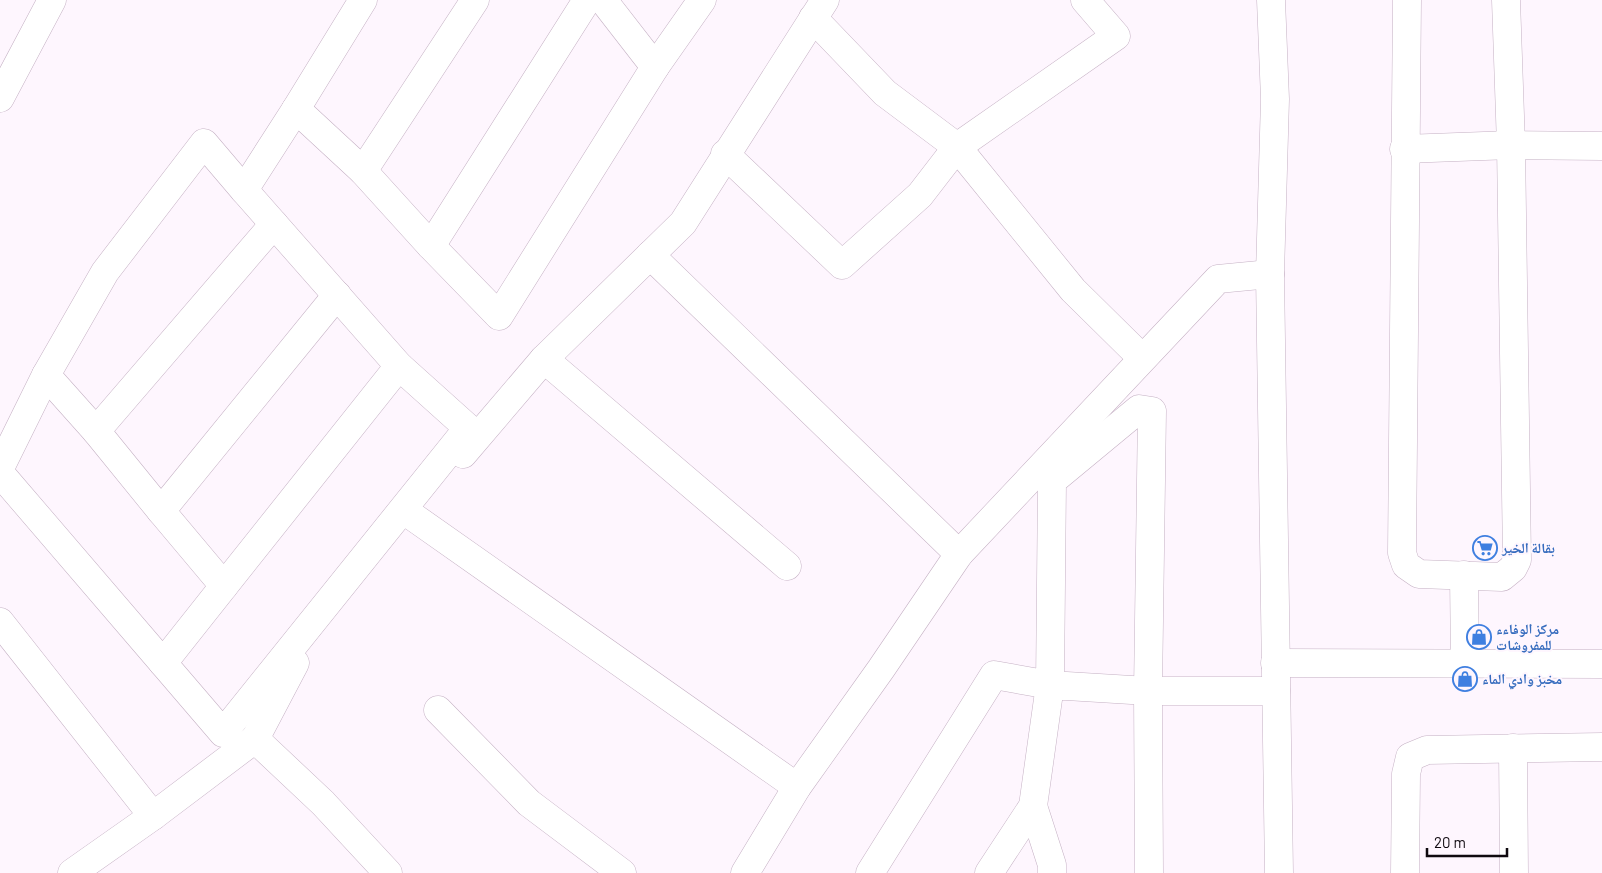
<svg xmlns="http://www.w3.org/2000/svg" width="1602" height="873" viewBox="0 0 1602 873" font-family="Barlow,'Noto Naskh Arabic',sans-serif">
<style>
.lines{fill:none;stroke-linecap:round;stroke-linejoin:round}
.street-casing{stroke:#c5b1c4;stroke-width:29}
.secondary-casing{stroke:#c5b1c4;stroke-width:29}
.street{stroke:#fff;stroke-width:28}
.secondary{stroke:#fff;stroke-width:28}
.labels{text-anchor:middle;stroke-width:4;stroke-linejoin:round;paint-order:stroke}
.shop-label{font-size:14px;font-weight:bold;fill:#366cbe;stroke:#fef6fe;text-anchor:start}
</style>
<rect width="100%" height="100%" fill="#fef6fe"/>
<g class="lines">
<defs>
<g id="street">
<polyline points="603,0 655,67"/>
<polyline points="1407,0 1402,553 1406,565 1419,574 1502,577 1513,568 1517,560 1511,145 1506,0"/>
<polyline points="813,18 885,93 957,147 1073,290 1142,358"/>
<polyline points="296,109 363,171 431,246 499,316 655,67 702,0"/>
<polyline points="1404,149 1511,145 1602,146"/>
<polyline points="725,154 842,265 920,195 957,147 1116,36 1085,0"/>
<polyline points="363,171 475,0"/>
<polyline points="431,246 587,0"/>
<polyline points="650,255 959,554"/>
<polyline points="337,295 161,511 224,586 399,366"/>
<polyline points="544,359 787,566"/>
<polyline points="96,431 46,375 105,272 204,143 244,190"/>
<polyline points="463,454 544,359 683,223 825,0"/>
<polyline points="0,468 46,375"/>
<polyline points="0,473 163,663 224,586"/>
<polyline points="161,511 96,431 274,224"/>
<polyline points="412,516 797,787"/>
<polyline points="1464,575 1465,664"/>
<polyline points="0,622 153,816"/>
<polyline points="163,663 223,733 468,428 399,366 244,190 296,109 363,0"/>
<polyline points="1275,663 1602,664"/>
<polyline points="438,710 529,803 622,873"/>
<polyline points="255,739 295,663"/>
<polyline points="1513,748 1514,873"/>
<polyline points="1033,806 1052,865 1052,873"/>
<polyline points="72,873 153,816 255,739 323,803 388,873"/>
<polyline points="745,873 797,787 881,669 959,554 1218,279 1270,274"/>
<polyline points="870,873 994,675 1050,685 1052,481 1139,409 1152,411 1148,691 1149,873"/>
<polyline points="989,873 1033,806 1050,685 1148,691 1276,691"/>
<polyline points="1405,873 1406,774 1410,757 1427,750 1602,747"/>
</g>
<g id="secondary">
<polyline points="1271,0 1275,99 1270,274 1279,873"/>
<polyline points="0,98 52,0"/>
</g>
</defs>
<use href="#street" class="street-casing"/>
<use href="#secondary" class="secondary-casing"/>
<use href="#street" class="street"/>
<use href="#secondary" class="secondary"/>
</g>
<defs>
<symbol id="supermarket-ring" viewBox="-11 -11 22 22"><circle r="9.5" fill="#fef6fe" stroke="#3f7fe0" stroke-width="1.5"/><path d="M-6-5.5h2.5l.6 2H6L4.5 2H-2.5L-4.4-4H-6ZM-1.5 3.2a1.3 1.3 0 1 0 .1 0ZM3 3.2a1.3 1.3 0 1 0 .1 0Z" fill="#3f7fe0"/></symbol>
<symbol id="shop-ring" viewBox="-11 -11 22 22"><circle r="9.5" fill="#fef6fe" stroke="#3f7fe0" stroke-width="1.5"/><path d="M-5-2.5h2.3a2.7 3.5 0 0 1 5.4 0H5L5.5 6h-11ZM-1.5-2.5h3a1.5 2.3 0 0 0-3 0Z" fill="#3f7fe0"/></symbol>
</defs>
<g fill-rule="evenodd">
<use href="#supermarket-ring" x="1471" y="534" width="28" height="28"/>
<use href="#shop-ring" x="1465" y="623" width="28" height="28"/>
<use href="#shop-ring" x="1451" y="665" width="28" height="28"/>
</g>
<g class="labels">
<g class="shop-label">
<text x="1502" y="553">بقالة الخير</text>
<text x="1496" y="634">مركز الوفاءء<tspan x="1496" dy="16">للمفروشات</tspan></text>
<text x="1482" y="684">مخبز وادي الماء</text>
</g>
</g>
<path d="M1427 848v8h80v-8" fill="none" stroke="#0f090f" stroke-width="2.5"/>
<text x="1434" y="848" font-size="15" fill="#0f090f" stroke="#fef6fe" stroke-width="4" paint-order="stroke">20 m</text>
</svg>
